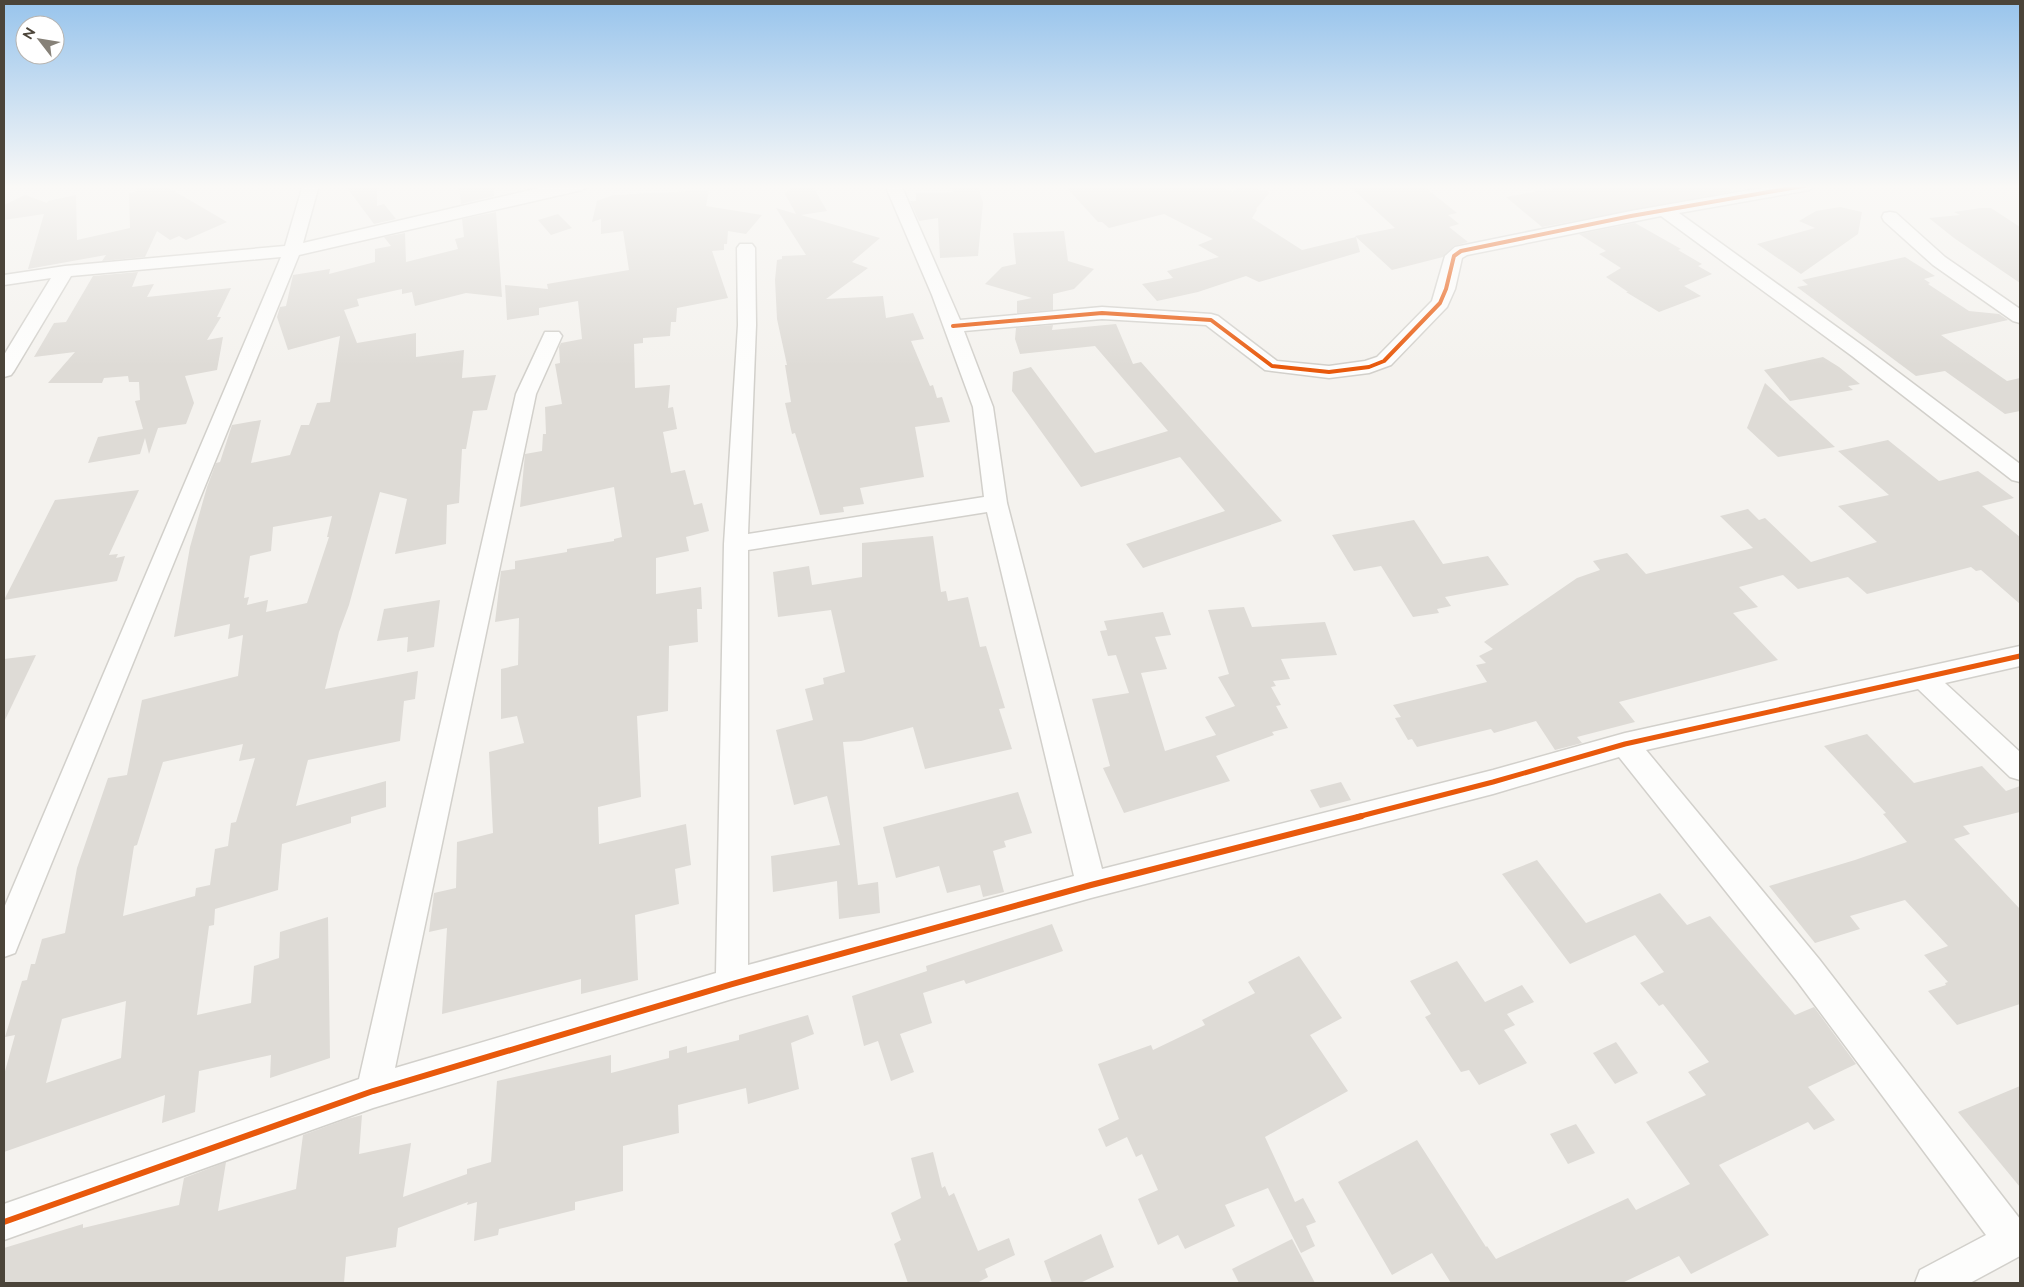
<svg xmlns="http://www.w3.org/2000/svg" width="2024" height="1287" viewBox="0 0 2024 1287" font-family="Raleway,sans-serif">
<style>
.building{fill:#dedbd6;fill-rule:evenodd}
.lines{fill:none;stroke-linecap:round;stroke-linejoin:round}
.minor-casing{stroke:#d2d0cb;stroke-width:3}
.minor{fill:#fdfdfc;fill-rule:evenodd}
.cycleway-far2-casing{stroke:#fff;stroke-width:6}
.cycleway-far1-casing{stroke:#fff;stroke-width:8}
.cycleway-casing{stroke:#fff;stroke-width:9}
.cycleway-far2{stroke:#e8590c;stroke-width:4}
.cycleway-far1{stroke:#e8590c;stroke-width:5}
.cycleway{stroke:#e8590c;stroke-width:6}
</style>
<rect width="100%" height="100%" fill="#f4f2ee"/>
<g class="building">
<polygon points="137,185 164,185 227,222 186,240 179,236 170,240 157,231 145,257 102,261 106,255 28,269 44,214 4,220 4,205 25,195 47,203 48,201 76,195 77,240 130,228 129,193 137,191"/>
<polygon points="345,185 377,185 377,206 384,204 396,219 374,224"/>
<polygon points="459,185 494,185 494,196 461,204"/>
<polygon points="788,185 812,185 827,211 801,215 880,238 852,262 868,268 826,299 883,296 886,318 913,313 924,339 911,341 930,386 933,385 937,398 942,397 950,422 915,427 924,477 860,488 864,504 843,507 844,512 820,515 795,433 792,434 785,403 791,402 785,365 787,365 777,319 775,280 777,260 782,259 782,256 806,255 776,208 796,214 784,192 791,191"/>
<polygon points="951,185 978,185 983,203 978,256 940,258 938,218 919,221 910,201 916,201 916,193 953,192"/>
<polygon points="1064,185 1180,185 1185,188 1190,185 1219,185 1233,192 1240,185 1270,192 1256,209 1257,210 1252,218 1302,250 1356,237 1360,252 1259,282 1246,276 1198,292 1157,301 1142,284 1173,278 1167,271 1219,257 1198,245 1213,239 1164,214 1109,228 1102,222 1098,222"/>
<polygon points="1348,185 1422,185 1457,213 1448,215 1459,224 1449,227 1468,242 1454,246 1443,257 1392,270 1355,236 1395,228"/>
<polygon points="1569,185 1730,185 1730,192 1542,227 1506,197"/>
<polygon points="709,190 706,206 762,215 746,234 728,231 727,244 724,244 724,250 712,251 728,298 677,308 676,322 671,322 670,336 643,338 643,343 634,344 635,388 670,385 668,408 673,407 677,429 663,432 671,473 685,470 694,505 702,503 709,531 686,537 689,551 656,558 656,594 701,587 702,609 697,609 698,642 669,646 668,711 637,716 641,797 598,807 599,844 686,824 691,865 675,869 679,904 635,915 638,980 581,994 581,979 442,1014 447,928 429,932 434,893 456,888 457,842 493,833 489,752 524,743 517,716 501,719 501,669 518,665 519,618 495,622 501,571 515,569 515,561 567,552 567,549 614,541 614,539 622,537 614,487 520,507 525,454 542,451 543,434 546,434 545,407 562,404 555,364 560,363 559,347 561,343 582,339 578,301 539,308 539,315 507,320 505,285 548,289 547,284 629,270 623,231 601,234 601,219 592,222 597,201 614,195"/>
<polygon points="1840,207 1862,212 1858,234 1801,274 1757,244 1815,228 1799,221 1816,211"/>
<polygon points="1981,208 1991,208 2020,227 2020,283 1954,238 1929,218 1960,215 1954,212"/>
<path d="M 496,212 L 502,297 L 466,293 L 415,306 L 412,292 L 402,294 L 402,289 L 357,299 L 359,306 L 344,310 L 357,343 L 416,333 L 416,357 L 464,350 L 462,378 L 496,375 L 487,410 L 473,411 L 466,449 L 462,449 L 459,503 L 447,505 L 446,544 L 395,554 L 407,499 L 380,492 L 349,605 L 339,632 L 325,689 L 418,671 L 415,699 L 404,701 L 400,741 L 308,760 L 296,806 L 386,781 L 386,807 L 351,817 L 351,823 L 282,844 L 278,890 L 215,909 L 214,925 L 209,926 L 197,1015 L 251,1003 L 254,966 L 279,958 L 280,932 L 328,917 L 330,1058 L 270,1078 L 271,1055 L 199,1071 L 195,1112 L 162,1123 L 165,1095 L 4,1152 L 4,1075 L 15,1035 L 5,1037 L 22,981 L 27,980 L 31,964 L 35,964 L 42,939 L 65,933 L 77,868 L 108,778 L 127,775 L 142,700 L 238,676 L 243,635 L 228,639 L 230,624 L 174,637 L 190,547 L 207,487 L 216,463 L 220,462 L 232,425 L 261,420 L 251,463 L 290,455 L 301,425 L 309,425 L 317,403 L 330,402 L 340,336 L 288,350 L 277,317 L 280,307 L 286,306 L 293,275 L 330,269 L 329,274 L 375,262 L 375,249 L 391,246 L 384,237 L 405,233 L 406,262 L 458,249 L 455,239 L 464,237 L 462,219 ZM 332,516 L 327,537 L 329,537 L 307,603 L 266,612 L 268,600 L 247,605 L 249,597 L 244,598 L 250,556 L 271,551 L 273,527 ZM 243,744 L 239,761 L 255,758 L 236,822 L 231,823 L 228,846 L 215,849 L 210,885 L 196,888 L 195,896 L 123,916 L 134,846 L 137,845 L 163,762 ZM 126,1001 L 121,1058 L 46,1083 L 62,1019 Z"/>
<polygon points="558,214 572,228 551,235 538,220"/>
<polygon points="1635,223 1681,249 1678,250 1702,264 1698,266 1712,274 1684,286 1701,296 1659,312 1626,292 1628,292 1606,277 1621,268 1599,254 1606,251 1579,234"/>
<polygon points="1064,231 1068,261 1094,269 1074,289 1053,294 1053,310 1017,313 1017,301 1032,298 985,284 1002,267 1016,264 1013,233"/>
<polygon points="1905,257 1935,276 1924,279 1930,283 1928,284 1969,311 1999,314 2008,320 1941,335 2007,381 2020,378 2020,411 2005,414 1945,371 1916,376 1797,287 1808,285 1802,280"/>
<polygon points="138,272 132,287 154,284 147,297 231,288 217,317 221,317 207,340 223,337 217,370 185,376 194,403 186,424 158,428 149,454 145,438 140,454 88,463 98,437 143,429 135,401 140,400 139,382 129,382 128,376 104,378 102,383 48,383 75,352 34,357 54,323 66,322 93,276"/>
<polygon points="1116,324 1133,364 1141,362 1282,521 1143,568 1126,544 1225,511 1180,457 1081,487 1012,391 1013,372 1031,367 1095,453 1168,431 1095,346 1020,354 1015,339 1016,328 1053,325 1052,330"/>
<polygon points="1823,357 1839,367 1860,384 1848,386 1853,390 1790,401 1764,370"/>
<polygon points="1765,383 1835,447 1778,457 1747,428"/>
<polygon points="1888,440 1939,481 1978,471 2014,498 1982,506 2020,537 2020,604 1981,570 1976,571 1971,567 1867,594 1848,577 1798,589 1783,575 1739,587 1758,607 1733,613 1778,660 1619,702 1635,722 1577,737 1582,743 1555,750 1536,721 1494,733 1491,729 1417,747 1412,739 1408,740 1395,718 1401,717 1393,705 1487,682 1476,665 1486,663 1479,656 1493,649 1484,642 1577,578 1600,570 1593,561 1627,553 1646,574 1753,548 1720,516 1748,509 1759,520 1765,518 1811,562 1877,542 1838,506 1889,495 1838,451"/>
<polygon points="139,490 109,555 118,554 116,558 125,556 117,581 4,600 55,500"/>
<polygon points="1414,520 1443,564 1488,556 1509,585 1445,597 1451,606 1437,609 1439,613 1413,617 1381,566 1354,571 1332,535"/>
<polygon points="933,536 941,592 946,591 948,601 968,597 980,647 986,646 1005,708 999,709 1012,749 925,769 913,727 861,741 843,742 858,885 878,882 880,913 839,919 837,881 773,892 771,856 840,845 827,796 794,805 776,730 813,720 805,689 824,684 823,678 845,672 831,610 778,617 773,572 809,566 812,585 862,577 862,543"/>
<polygon points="440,600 434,647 407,652 408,637 377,641 384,609"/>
<polygon points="1244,607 1252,627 1325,622 1337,655 1281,659 1290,679 1273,681 1276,686 1271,687 1281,705 1276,706 1288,728 1272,732 1274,735 1216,756 1230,781 1124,813 1103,768 1110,766 1092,699 1129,693 1116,655 1108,656 1100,631 1107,630 1104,621 1163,612 1171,635 1155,637 1167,669 1141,673 1165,751 1216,735 1205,717 1235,706 1218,677 1229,674 1208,610"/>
<polygon points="36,655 4,722 4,659"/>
<polygon points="1867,734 1914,783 1982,766 2006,791 2020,786 2020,812 1963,826 1970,834 1954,839 2020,909 2020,1004 1957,1025 1928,991 1946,985 1945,983 1948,982 1924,955 1948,946 1905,900 1850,916 1860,929 1815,943 1769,886 1855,860 1907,842 1883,814 1886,813 1824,746"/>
<polygon points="1341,782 1351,800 1320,808 1310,790"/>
<polygon points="1018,792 1032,833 1004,841 1006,847 993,851 1004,892 983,897 980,885 947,893 939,866 896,878 883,827"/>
<polygon points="1537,860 1586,923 1660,893 1687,925 1710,916 1795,1015 1814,1007 1856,1064 1808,1087 1835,1120 1814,1130 1808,1122 1719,1165 1769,1235 1691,1274 1679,1256 1622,1283 1451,1283 1432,1253 1392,1275 1338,1182 1417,1140 1486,1247 1487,1246 1496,1259 1628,1198 1636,1210 1690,1184 1646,1122 1706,1095 1688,1072 1709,1062 1663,1004 1659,1006 1640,983 1664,972 1635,935 1570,964 1502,874"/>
<polygon points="1052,924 1063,951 966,984 964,980 923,993 932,1023 900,1034 914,1072 891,1081 878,1041 864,1046 852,996 927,971 926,966"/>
<polygon points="1299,956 1342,1018 1310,1035 1348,1091 1265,1137 1295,1202 1303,1198 1316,1222 1306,1226 1315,1246 1301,1253 1268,1188 1225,1205 1235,1226 1185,1249 1178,1235 1158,1245 1138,1199 1158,1190 1142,1154 1136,1157 1127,1137 1106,1147 1098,1129 1119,1119 1098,1064 1151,1045 1153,1050 1205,1025 1202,1020 1255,993 1248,982"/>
<polygon points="1457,961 1485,1002 1522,985 1534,1002 1507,1014 1515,1025 1504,1030 1527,1063 1479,1085 1469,1070 1461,1072 1425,1017 1431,1014 1410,981"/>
<polygon points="808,1015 814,1034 791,1043 799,1089 748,1104 746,1088 678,1105 679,1133 623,1146 623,1191 575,1202 575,1210 499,1229 498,1235 474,1241 477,1202 467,1205 468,1202 398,1228 396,1247 346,1257 344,1283 4,1283 4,1248 83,1224 83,1228 179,1205 184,1178 226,1162 218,1211 296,1189 303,1135 347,1119 362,1115 359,1154 411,1143 403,1197 467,1174 467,1169 491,1162 497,1081 611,1055 611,1073 669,1058 669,1051 687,1046 687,1053 739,1040 739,1035"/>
<polygon points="1616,1042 1638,1073 1615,1084 1593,1053"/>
<polygon points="2020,1086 2020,1187 1958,1112"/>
<polygon points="1576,1124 1595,1153 1568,1164 1550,1134"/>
<polygon points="933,1152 942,1188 945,1186 949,1196 954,1193 978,1251 1009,1238 1015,1255 985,1269 988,1277 977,1283 908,1283 894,1244 901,1240 891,1213 921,1198 911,1158"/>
<polygon points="1101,1234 1114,1267 1080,1283 1052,1283 1044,1261"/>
<polygon points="1292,1239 1315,1283 1239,1283 1232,1269"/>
</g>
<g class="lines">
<defs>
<g id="minor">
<polygon points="303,185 319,185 303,243 552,185 590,185 582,190 299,255 19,943 15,953 4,957 4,908 281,257 71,276 14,371 11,375 4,377 4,355 51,278 4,285 4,275 65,266 285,246"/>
<path d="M 885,185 L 901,185 L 960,320 L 1102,307 L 1211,314 L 1218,316 L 1277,361 L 1329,366 L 1365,361 L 1377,357 L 1432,301 L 1445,256 L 1455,247 L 1631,211 L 1779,185 L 1817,185 L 1809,190 L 1679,213 L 1866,348 L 2020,464 L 2020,482 L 2012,480 L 1852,356 L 1661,216 L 1467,255 L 1462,258 L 1455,289 L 1447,307 L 1391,365 L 1369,373 L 1329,378 L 1265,370 L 1206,325 L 1102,319 L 964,331 L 993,407 L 1007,503 L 1102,869 L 1493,770 L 1625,733 L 2020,646 L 2020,666 L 1945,683 L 2020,752 L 2020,780 L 2010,777 L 1918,689 L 1646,750 L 1819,959 L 2020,1219 L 2020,1256 L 1970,1283 L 1915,1283 L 1920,1270 L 1986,1235 L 1797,981 L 1619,757 L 1493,794 L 1091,898 L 732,999 L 373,1108 L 4,1240 L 4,1204 L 359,1079 L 516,394 L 545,332 L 559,332 L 562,336 L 536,394 L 395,1068 L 716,973 L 724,544 L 738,325 L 737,248 L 740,244 L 752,244 L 755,248 L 756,325 L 748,534 L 984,497 L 973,407 L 932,295 ZM 987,512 L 1074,876 L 748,965 L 748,550 Z"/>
<polygon points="1890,212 1896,213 1945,257 2020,309 2020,323 2013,321 1933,265 1884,221 1882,217 1884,213"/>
</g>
</defs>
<use href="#minor" class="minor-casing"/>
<use href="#minor" class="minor"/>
<defs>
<polyline id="cycleway-far2" points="953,326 1102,313 1211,320 1272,366 1329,372 1369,367 1384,361 1440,303 1446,289 1454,256 1461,251 1631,216 1809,185"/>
<polyline id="cycleway-far1" points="1357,817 1493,782 1625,744 2020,656"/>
<polyline id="cycleway" points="4,1222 373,1091 732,984 1091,885 1362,816"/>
</defs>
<use href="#cycleway-far2" class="cycleway-far2-casing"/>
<use href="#cycleway-far1" class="cycleway-far1-casing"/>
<use href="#cycleway" class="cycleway-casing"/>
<use href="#cycleway-far2" class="cycleway-far2"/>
<use href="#cycleway-far1" class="cycleway-far1"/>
<use href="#cycleway" class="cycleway"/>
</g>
<linearGradient id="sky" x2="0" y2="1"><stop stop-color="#98c4ec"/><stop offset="0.51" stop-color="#faf9f7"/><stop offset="1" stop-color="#faf9f7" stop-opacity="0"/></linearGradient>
<rect width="2024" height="366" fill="url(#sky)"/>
<rect width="2024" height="1287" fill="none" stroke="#4b4439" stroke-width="10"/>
<g transform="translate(40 40) rotate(301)"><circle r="24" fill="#ffffff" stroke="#b7b4b0"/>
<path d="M0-4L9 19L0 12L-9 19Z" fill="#868178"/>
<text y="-8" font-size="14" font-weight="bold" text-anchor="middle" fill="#4b4439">N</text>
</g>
</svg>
